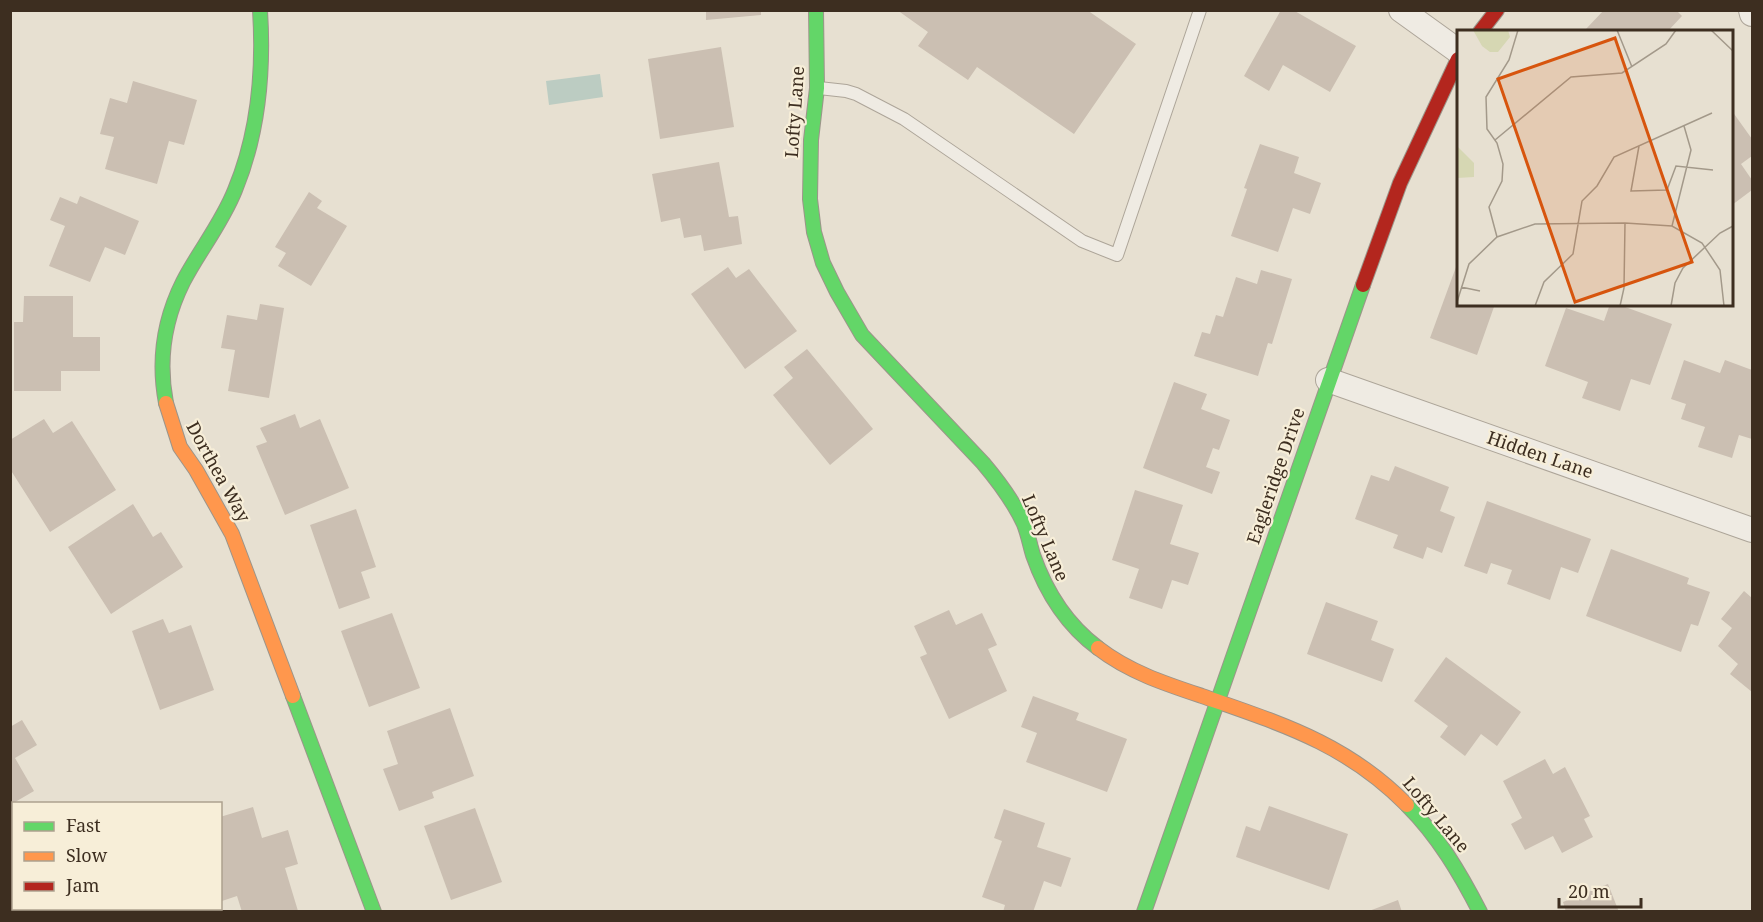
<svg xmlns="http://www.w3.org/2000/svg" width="1763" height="922" viewBox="0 0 1763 922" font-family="'Noto Serif',serif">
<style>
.water{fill:#bcccc2}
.building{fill:#cbbfb2}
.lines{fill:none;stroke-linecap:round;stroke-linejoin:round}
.lane-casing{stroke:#ada599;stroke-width:14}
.street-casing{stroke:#ada599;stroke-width:26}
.fast-casing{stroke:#9c958a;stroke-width:16}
.slow-casing{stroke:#9c958a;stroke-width:16}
.jam-casing{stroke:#9c958a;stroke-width:16}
.lane{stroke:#efebe3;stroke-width:12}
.street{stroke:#efebe3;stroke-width:24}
.fast{stroke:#63d668;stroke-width:14}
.slow{stroke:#ff974d;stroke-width:14}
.jam{stroke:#b3261e;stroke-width:14}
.labels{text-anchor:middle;stroke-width:4.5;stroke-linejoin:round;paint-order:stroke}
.street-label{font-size:18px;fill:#3d2e20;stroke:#f7eed8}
.inset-road{fill:none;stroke:#a3998a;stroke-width:1.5}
.view{fill:#d7550e;fill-opacity:0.15;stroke:#d7550e;stroke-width:3}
.inset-edge{fill:none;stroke:#3d2e20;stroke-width:3}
</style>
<rect width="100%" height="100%" fill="#e7e0d1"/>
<polygon class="water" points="600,74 603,97 549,105 546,81"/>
<g class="building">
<polygon points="706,10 761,10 761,15 706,20"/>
<polygon points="897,10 1087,10 1136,44 1074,134 977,67 968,80 918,46 928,32"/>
<polygon points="1281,10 1293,10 1356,46 1330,92 1283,65 1269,91 1244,76"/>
<polygon points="1604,10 1676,10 1682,16 1667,32 1588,32 1586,29"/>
<polygon points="721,47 734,127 660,139 648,59"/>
<polygon points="133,81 197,100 184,145 169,141 157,184 105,169 114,137 100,134 110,98 127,103"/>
<polygon points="1732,111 1752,139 1752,156 1741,164 1752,180 1752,190 1732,205"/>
<polygon points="1260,144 1299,157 1294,173 1321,183 1310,214 1293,208 1278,252 1231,236 1247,189 1244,188"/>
<polygon points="719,162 729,217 738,216 742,244 704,251 701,235 684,238 680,218 661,222 652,174"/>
<polygon points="309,192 322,201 317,208 347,226 311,286 278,266 286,253 275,247"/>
<polygon points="80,196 139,221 125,255 105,247 90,282 49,266 65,226 50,220 60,197 77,204"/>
<polygon points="728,267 736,278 749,269 797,331 745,369 691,294"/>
<polygon points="1456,267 1458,268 1458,304 1495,304 1477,355 1430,338"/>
<polygon points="1261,270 1292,279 1272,344 1268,343 1258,376 1194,356 1202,332 1210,334 1216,315 1223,317 1236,277 1257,284"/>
<polygon points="24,296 73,296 73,337 100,337 100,371 61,371 61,391 14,391 14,322 23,322"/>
<polygon points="260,304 284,308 269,398 228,391 235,350 221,348 227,315 257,320"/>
<polygon points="1610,304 1617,304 1672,324 1650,385 1631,379 1620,411 1582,398 1588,382 1545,366 1566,308 1604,321"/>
<polygon points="807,349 873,429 830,465 773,395 793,378 784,367"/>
<polygon points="1684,360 1720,373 1725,360 1752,370 1752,439 1739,435 1732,458 1698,447 1705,427 1681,419 1686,404 1671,399"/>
<polygon points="1174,382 1207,394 1201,409 1230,420 1219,450 1213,448 1206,467 1220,472 1212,494 1143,468"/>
<polygon points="295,414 300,428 320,419 349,488 285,515 256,446 267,442 260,428"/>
<polygon points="44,419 53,433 72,421 116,490 50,532 10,469 10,440"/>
<polygon points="1395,466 1449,487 1440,511 1455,517 1442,553 1427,547 1423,559 1393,548 1398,535 1355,519 1371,475 1389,481"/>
<polygon points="1135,490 1183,505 1170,544 1199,553 1188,585 1172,580 1162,609 1129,598 1139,569 1112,560"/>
<polygon points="1487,501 1591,539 1578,573 1561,567 1550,600 1507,584 1512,570 1491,563 1487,574 1464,566"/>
<polygon points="133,504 153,537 161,532 183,567 111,614 68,547"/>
<polygon points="356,509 376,567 361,572 370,598 339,609 310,525"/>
<polygon points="1611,549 1689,578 1687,584 1710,592 1698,626 1691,624 1681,652 1586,616"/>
<polygon points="1744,591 1752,598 1752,692 1730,674 1738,664 1718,646 1732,628 1721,619"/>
<polygon points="1326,602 1378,621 1371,640 1394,649 1382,682 1307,654"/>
<polygon points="949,610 956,625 982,613 997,645 988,649 1007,691 949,719 920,657 927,654 914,626"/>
<polygon points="392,613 420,688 369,707 341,631"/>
<polygon points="163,619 169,633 191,625 214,690 160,710 132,631"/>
<polygon points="1446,657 1521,712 1497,746 1481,734 1465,756 1440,737 1448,726 1414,701"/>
<polygon points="1033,696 1079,713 1076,720 1127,739 1107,792 1026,762 1037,733 1021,727"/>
<polygon points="450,708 474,776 432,792 434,798 399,811 383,769 398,764 387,731"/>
<polygon points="22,720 37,745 15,758 34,791 10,805 10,727"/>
<polygon points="1545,759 1553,774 1565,767 1590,816 1584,819 1593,837 1562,853 1553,836 1525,850 1511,824 1522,818 1503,781"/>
<polygon points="1269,806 1348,834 1329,890 1236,857 1246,826 1260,831"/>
<polygon points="253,807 262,838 288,830 298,864 285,868 298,911 242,912 237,896 222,901 220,895 220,817"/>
<polygon points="475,808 502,882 451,900 424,826"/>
<polygon points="1004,809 1045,823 1037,847 1071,858 1061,887 1044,881 1033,912 1003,912 1005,905 982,897 1002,841 994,838"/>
<polygon points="1608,884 1619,912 1566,912 1563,902"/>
<polygon points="1398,900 1402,912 1369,912 1369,911"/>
<polygon points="47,908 116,908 118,912 49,912"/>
</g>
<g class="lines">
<defs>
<polyline id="lane" points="819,88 846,91 856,94 904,119 1082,241 1117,255 1200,10"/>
<g id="street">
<polyline points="1401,10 1458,51"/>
<polyline points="1751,10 1752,14"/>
<polyline points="1328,380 1752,530"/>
</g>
<g id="fast">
<path d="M 816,10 L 817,88 L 811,140 L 810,199 L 814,232 L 823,263 L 837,292 L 862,335 L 983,463 C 999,482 1014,502 1024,524 C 1028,534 1030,545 1033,555 C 1046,592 1067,625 1098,648"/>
<path d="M 166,403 C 158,361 164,320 183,282 C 199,251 222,223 235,190 C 259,132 264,72 260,10"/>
<polyline points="293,696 374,912"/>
<path d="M 1407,805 C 1438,836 1460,873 1480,912"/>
<polyline points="1144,912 1363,285"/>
</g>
<g id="slow">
<polyline points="166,403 180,447 196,470 232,534 293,696"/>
<path d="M 1098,648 C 1129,672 1166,684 1202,696 C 1281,724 1346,743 1407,805"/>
</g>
<g id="jam">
<polyline points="1480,32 1497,10"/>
<polyline points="1363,285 1400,183 1458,59"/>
</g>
</defs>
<use href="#lane" class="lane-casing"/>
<use href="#street" class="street-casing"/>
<use href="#fast" class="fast-casing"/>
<use href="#slow" class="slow-casing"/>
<use href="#jam" class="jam-casing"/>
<use href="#lane" class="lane"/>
<use href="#street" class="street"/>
<use href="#fast" class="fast"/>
<use href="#slow" class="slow"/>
<use href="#jam" class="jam"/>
</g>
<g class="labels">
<g class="street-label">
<text transform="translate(795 112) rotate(-86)" y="6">Lofty Lane</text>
<text transform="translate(1540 455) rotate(19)" y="6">Hidden Lane</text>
<text transform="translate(218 472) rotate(61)" y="6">Dorthea Way</text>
<text transform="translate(1276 476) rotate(-71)" y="6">Eagleridge Drive</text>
<text transform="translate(1045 538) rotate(67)" y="6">Lofty Lane</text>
<text transform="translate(1436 815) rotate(50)" y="6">Lofty Lane</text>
</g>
</g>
<g transform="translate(1457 30)">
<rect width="276" height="276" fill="#e7e0d1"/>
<path d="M 16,0 L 51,0 L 53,7 L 41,22 L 33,22 L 25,16 ZM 0,116 L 17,133 L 17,147 L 0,148 Z" fill="#d6d7b3"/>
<path class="inset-road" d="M 160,0 L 175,37M 254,0 L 276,21M 38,110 L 114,47 L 165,43 L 209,14 L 219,0M 182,116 L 174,161 L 210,160 L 219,136 L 256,140M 215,196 L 234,120 L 227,96M 40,207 L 32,177 L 45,151 L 46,134 L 40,113 L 30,99 L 29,67 L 52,30 L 61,0M 4,257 L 23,261M 0,272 L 12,234 L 40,207 L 78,194 L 168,193 L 215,196 L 245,213 L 263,240 L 267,276M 78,276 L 87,252 L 116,224 L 125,171 L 140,156 L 157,127 L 255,83M 163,276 L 167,258 L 168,193M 214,276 L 218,253 L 226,238 L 263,203 L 276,196"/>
<path class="view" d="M 158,8 L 235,232 L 118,272 L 41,49 Z"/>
<rect width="276" height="276" class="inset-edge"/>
</g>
<rect width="1763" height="922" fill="none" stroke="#3d2e20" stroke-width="24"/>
<rect x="12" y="802" width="210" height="108" fill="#f7eed8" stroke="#ada18e" stroke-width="1.5"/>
<rect x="24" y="822" width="30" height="9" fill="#63d668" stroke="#ada18e" stroke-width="1.5"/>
<text x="66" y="832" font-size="18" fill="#3d2e20">Fast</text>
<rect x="24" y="852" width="30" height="9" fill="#ff974d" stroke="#ada18e" stroke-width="1.5"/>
<text x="66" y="862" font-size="18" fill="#3d2e20">Slow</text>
<rect x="24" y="882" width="30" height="9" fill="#b3261e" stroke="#ada18e" stroke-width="1.5"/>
<text x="66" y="892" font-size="18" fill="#3d2e20">Jam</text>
<path d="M1559 898v9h82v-9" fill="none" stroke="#3d2e20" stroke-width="3"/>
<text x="1568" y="898" font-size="18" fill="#3d2e20" stroke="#f7eed8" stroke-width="4.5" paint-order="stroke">20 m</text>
</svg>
